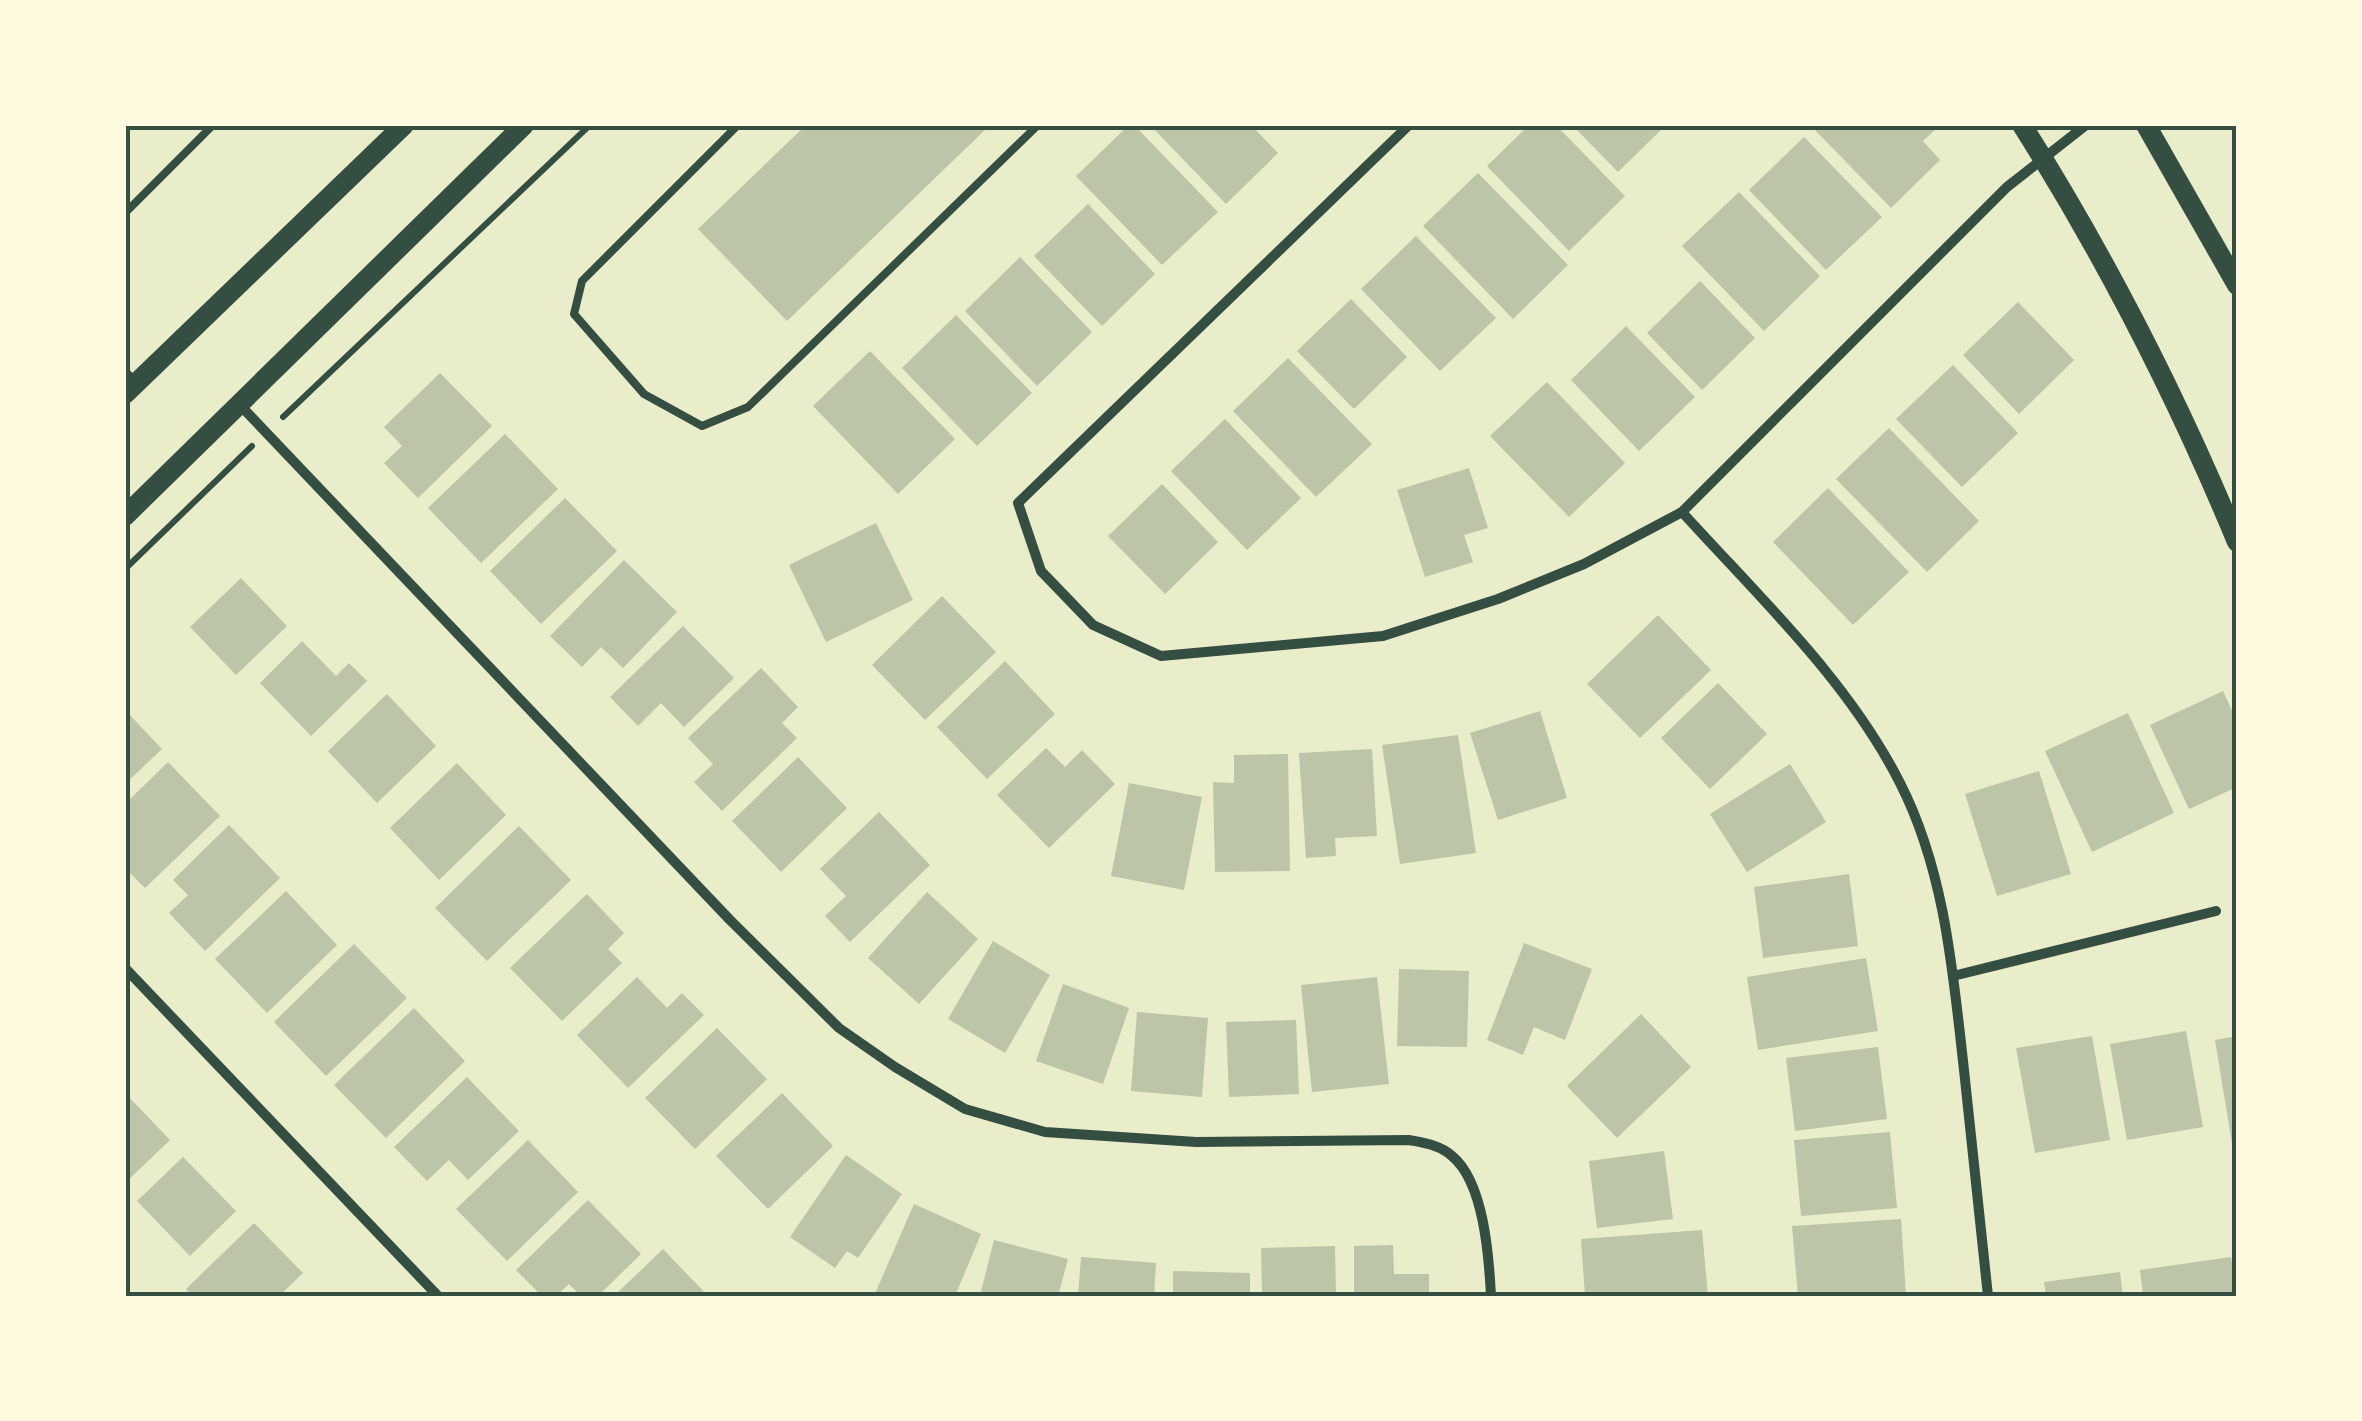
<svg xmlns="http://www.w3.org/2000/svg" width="2362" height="1421" viewBox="0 0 2362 1421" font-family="Arial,sans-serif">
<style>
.building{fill:#bcc5a7}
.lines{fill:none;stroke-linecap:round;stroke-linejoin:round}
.path{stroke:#344e41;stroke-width:6}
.service{stroke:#344e41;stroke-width:8}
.minor{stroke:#344e41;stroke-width:10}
.secondary{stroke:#344e41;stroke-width:20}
.neatline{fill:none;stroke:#344e41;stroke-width:4}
</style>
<rect width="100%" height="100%" fill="#e9edc9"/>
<g class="building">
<polygon points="806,125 990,125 787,321 698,229"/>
<polygon points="1129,125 1134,125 1218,212 1162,265 1076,176"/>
<polygon points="1150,125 1251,125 1278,153 1226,204"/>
<polygon points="1529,125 1556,125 1625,196 1569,251 1487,166"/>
<polygon points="1572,125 1666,125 1618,172"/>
<polygon points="1810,125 1940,125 1923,141 1940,160 1891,208"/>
<polygon points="1804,137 1882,217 1826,270 1749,190"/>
<polygon points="1478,173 1568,265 1513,319 1423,226"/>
<polygon points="1739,192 1820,276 1764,331 1682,246"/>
<polygon points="1088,204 1155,274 1102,326 1034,256"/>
<polygon points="1416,236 1496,318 1440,371 1361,289"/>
<polygon points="1020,257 1092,332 1037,386 965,311"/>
<polygon points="1700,281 1755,338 1702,390 1647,333"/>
<polygon points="1351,299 1407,357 1354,409 1297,351"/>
<polygon points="2018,302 2074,360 2019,414 1963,355"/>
<polygon points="956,315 1032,393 977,446 902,368"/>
<polygon points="1626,326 1695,397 1639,451 1571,380"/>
<polygon points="870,351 955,439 898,494 813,406"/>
<polygon points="1288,358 1372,444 1316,497 1233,411"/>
<polygon points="1953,365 2018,433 1962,487 1896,419"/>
<polygon points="440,373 492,426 418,498 384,463 402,446 384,427"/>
<polygon points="1547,382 1625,463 1569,517 1490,436"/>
<polygon points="1225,419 1301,498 1247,550 1171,471"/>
<polygon points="1889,428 1979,521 1927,572 1836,479"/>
<polygon points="505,434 558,489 481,563 428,508"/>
<polygon points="1469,468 1488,528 1464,535 1473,562 1425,577 1397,490"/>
<polygon points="1162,484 1218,542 1165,594 1108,536"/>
<polygon points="1828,488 1909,572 1853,625 1773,542"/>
<polygon points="565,498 617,551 541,624 490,571"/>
<polygon points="876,523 913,600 826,642 789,565"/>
<polygon points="624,560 677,612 623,668 601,647 582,667 550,636"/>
<polygon points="241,578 287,626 236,675 190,627"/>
<polygon points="942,596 996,652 925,720 872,665"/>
<polygon points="1658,615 1711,670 1640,738 1587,684"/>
<polygon points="683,626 734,678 684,727 661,703 638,726 610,697"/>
<polygon points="302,641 336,676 349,663 367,681 311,736 260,683"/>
<polygon points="1005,661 1055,714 987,779 937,727"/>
<polygon points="761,668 798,707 782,723 797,738 722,811 694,782 713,764 688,738"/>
<polygon points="1718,683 1767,734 1710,789 1661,738"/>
<polygon points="2223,691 2237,721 2237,787 2189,809 2150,725"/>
<polygon points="387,694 436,746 377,803 328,751"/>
<polygon points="125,710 162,749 125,784"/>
<polygon points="1540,711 1567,798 1498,820 1470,733"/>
<polygon points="2128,713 2174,813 2092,852 2045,751"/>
<polygon points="1458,735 1476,853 1400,864 1382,745"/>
<polygon points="1046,748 1065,767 1082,750 1115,784 1049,848 997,795"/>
<polygon points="1372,749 1377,836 1335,838 1336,856 1306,858 1299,753"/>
<polygon points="1288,754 1290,871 1215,872 1213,782 1234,783 1234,755"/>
<polygon points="798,757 847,808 781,872 732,821"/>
<polygon points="168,762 220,816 145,888 125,868 125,804"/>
<polygon points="457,763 506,815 439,880 390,828"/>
<polygon points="1790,764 1826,822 1747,872 1710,814"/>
<polygon points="2039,771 2071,874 1997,896 1965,794"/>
<polygon points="1129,783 1202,797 1184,890 1111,876"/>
<polygon points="879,812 930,865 850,942 825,916 846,896 820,869"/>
<polygon points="229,825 280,878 205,951 169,913 188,895 173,880"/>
<polygon points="519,826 571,880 487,961 435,908"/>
<polygon points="1849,874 1858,946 1763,958 1754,887"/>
<polygon points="286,891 337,945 267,1013 215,959"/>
<polygon points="927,892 978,939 919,1004 868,958"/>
<polygon points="587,894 624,933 608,949 622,963 562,1021 510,968"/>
<polygon points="993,941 1050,975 1005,1053 948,1019"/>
<polygon points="1524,943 1592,969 1565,1040 1534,1027 1523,1055 1487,1040"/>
<polygon points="354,944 407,998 326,1076 274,1022"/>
<polygon points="1866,958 1878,1031 1758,1050 1747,977"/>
<polygon points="1399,969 1469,971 1467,1047 1397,1046"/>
<polygon points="637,977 667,1008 682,993 704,1015 628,1088 577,1035"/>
<polygon points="1377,977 1389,1084 1312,1092 1301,985"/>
<polygon points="1063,984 1129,1008 1103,1084 1036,1061"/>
<polygon points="414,1008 465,1061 386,1138 334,1085"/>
<polygon points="1137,1012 1208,1018 1202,1097 1131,1091"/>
<polygon points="1641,1014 1691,1067 1617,1138 1567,1086"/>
<polygon points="1296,1020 1299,1094 1229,1097 1226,1022"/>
<polygon points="717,1028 767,1079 695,1149 645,1098"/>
<polygon points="2186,1031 2203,1127 2127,1140 2110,1044"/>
<polygon points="2092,1036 2110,1140 2035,1153 2016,1048"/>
<polygon points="2237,1036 2237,1162 2235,1162 2215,1040"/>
<polygon points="1878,1047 1887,1119 1795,1131 1786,1058"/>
<polygon points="467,1077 519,1131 468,1180 449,1160 427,1181 394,1147"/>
<polygon points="125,1093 170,1140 125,1183"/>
<polygon points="782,1093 833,1146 768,1209 716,1156"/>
<polygon points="1890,1132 1897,1208 1801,1216 1794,1140"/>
<polygon points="528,1140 578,1192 507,1261 456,1209"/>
<polygon points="1664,1151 1673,1219 1597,1228 1589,1161"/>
<polygon points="846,1155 902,1194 858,1258 847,1251 835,1268 790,1237"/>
<polygon points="183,1157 236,1211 190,1256 137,1201"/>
<polygon points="588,1200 641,1254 598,1296 581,1296 569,1284 556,1296 542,1296 516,1270"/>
<polygon points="914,1204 981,1234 955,1296 874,1296"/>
<polygon points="1901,1219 1906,1295 1798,1296 1792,1226"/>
<polygon points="254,1223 303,1273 279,1296 193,1296 186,1289"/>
<polygon points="1702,1230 1708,1296 1585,1296 1581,1239"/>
<polygon points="994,1240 1068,1259 1058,1296 980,1296"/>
<polygon points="1393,1245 1394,1274 1429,1274 1429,1296 1354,1296 1354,1246"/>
<polygon points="1335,1246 1336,1296 1262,1296 1261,1248"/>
<polygon points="663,1249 708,1296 614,1296"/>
<polygon points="1081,1257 1156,1263 1154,1296 1078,1296"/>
<polygon points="2231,1257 2237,1296 2143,1296 2140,1270"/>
<polygon points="1173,1271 1250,1273 1250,1296 1173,1296"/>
<polygon points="2120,1272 2123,1296 2046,1296 2044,1282"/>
</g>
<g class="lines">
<g class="path">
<polyline points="283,417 590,125"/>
<polyline points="125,569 252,446"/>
</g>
<g class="service">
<polyline points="738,125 582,281 574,314 644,394 702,426 748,407 1038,125"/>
<polyline points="125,213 213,125"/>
<polyline points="125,371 137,383"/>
</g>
<g class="minor">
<polyline points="1409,125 1018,503 1041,571 1093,625 1161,656 1383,636 1498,599 1584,564 1682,512 2007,187 2086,125"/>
<path d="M 239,404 L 730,920 L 839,1028 L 895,1067 L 965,1109 L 1045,1132 L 1196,1142 L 1409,1140 C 1424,1143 1440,1145 1452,1156 C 1484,1182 1489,1257 1491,1296"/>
<path d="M 1682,512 C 1758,596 1848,680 1900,783 C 1945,871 1953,973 1964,1070 C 1972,1145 1980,1221 1988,1296"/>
<polyline points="125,968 438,1296"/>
<polyline points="1953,976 2216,911"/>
</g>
<g class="secondary">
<path d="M 2022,125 C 2106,258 2177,397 2237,542"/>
<polyline points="2146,125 2237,285"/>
<polyline points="125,394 404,125"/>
<polyline points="125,516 524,125"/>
</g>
</g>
<rect width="2362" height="1421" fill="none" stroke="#fefae0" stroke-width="255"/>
<rect x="128" y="128" width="2106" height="1166" class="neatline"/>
</svg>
